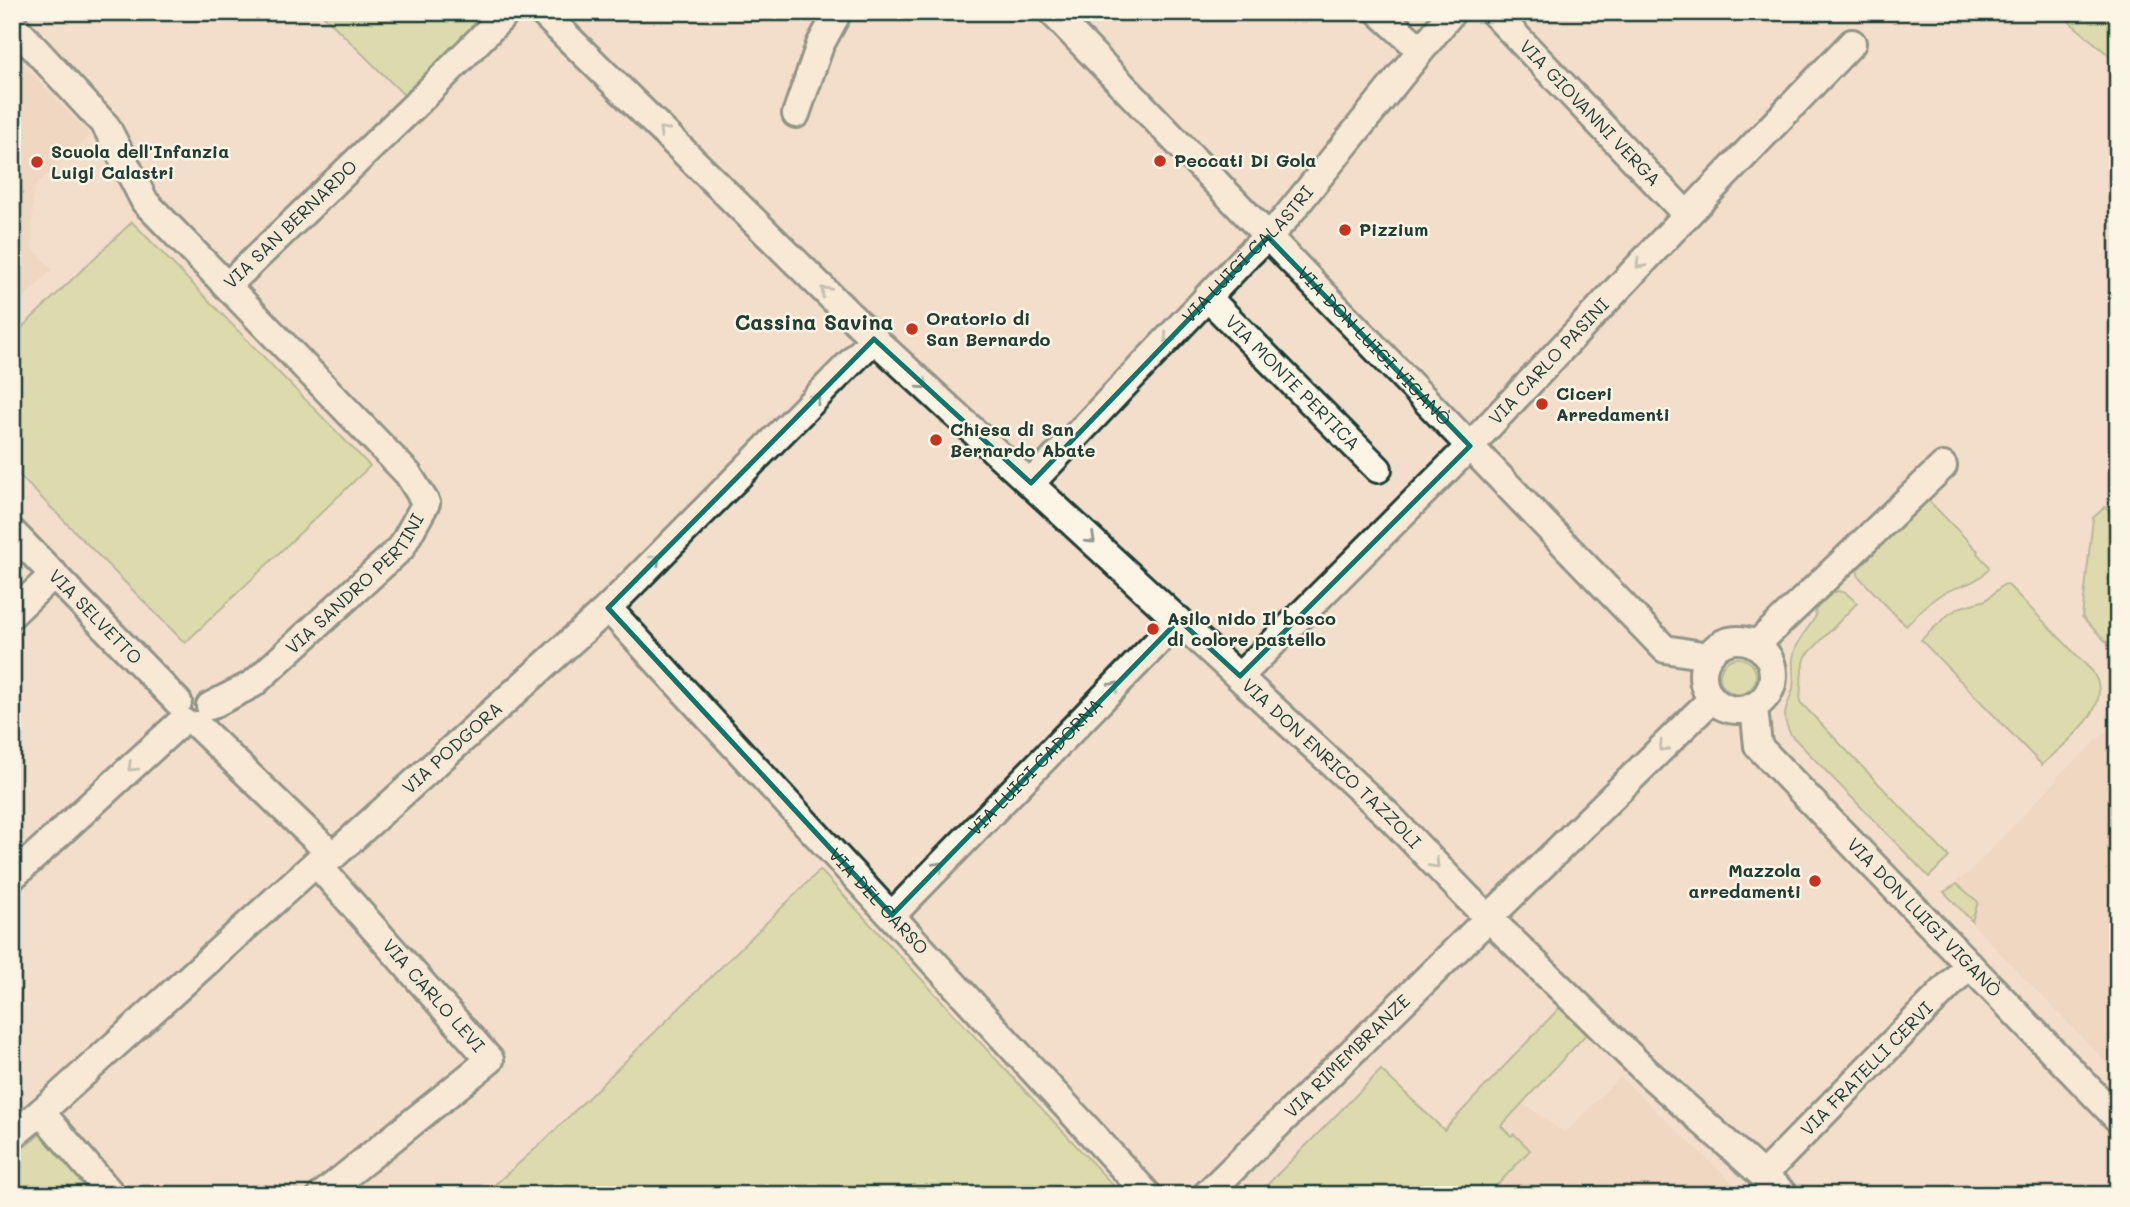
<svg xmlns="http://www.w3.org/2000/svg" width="2130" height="1207" viewBox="0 0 2130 1207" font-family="Mali,sans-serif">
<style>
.built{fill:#ebceb8}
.green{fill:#c4d68a;stroke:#728a5f;stroke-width:2}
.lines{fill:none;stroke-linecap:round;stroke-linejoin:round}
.minor-casing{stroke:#1f3d34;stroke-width:32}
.minor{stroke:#fcf5e5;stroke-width:26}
.oneway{stroke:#8e998c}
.marked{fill:none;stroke:#0f766e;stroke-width:5;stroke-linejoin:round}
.poi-dot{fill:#c8321e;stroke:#fcf5e5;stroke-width:2.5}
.labels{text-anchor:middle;stroke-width:5;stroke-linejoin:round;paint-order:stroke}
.street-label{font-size:18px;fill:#1f3d34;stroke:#fcf5e5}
.poi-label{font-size:18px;font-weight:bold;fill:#1f3d34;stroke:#fcf5e5;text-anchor:start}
.quarter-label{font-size:21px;font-weight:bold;fill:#1f3d34;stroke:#fcf5e5}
</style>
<rect width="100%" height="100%" fill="#f2decb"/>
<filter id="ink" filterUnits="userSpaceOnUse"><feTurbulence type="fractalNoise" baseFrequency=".0143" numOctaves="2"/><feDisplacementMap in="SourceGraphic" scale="14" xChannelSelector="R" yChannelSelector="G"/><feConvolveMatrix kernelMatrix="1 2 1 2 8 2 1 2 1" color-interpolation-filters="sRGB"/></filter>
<g filter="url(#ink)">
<g class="built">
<polygon points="12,53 90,135 33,188 32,247 52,270 12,309"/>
<polygon points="2118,721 2118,1074 1971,923 1972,921 1944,892 1967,874 2057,780 2056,778"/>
<polygon points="1620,1077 1739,1189 1734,1195 1489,1195 1530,1151 1504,1124 1522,1103 1565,1133"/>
</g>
<g class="green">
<polygon points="320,12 488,12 404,95"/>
<polygon points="2058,12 2118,12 2118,63"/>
<polygon points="132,222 370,466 185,643 12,468 12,337"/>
<path d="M 1926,498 L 1978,551 L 1977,553 L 1988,565 L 1989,568 C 1977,585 1957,585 1940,595 C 1927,603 1917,615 1906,626 L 1859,577 L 1857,570 Z"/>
<polygon points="2105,507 2118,520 2118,654 2082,617 2093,518"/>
<path d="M 2007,584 L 2092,671 C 2118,707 2064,743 2042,765 L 1921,640 L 1949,614 L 1961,607 L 1986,600 L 2003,585 Z"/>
<path d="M 1838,591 L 1846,593 L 1857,603 L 1806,656 L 1802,669 L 1800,702 L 1949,857 L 1929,877 L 1791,735 C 1779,713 1788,708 1793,688 C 1795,678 1792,669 1793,660 C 1794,644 1808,629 1816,616 L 1815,610 L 1830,594 Z"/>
<circle cx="1738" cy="676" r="18"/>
<polygon points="820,870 1122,1195 483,1195 543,1142"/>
<polygon points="1957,884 1978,902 1972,921 1944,892"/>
<polygon points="1563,1004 1591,1029 1501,1126 1511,1136 1514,1134 1530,1150 1488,1195 1257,1195 1381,1070 1444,1130"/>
<polygon points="42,1133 91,1195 12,1195 12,1157"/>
</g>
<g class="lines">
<defs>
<g id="minor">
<path id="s1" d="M 542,12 L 874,339 L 1389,816 L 1467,897 L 1648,1073 L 1785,1195"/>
<path id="s2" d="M 1052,12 L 1665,649 L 1708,656"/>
<polyline points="1379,12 1420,49"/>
<path id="s3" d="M 1493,12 L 1687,215"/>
<path id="s4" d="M 12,24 L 106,126 L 145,202 L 227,286 L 416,104 L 507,12"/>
<polyline points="796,114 820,45 838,12"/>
<path id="s5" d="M 1207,297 L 1378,469"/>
<path id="s6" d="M 1031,483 L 1245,258 L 1284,220 L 1452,12"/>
<path id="s7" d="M 12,532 L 178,702"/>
<path id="s8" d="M 608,608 L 1148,1195"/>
<polyline points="12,614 54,574"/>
<circle cx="1738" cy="675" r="35"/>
<polyline points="1756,645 1943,466"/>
<path id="s9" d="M 1240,676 L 1470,446 L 1687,215 L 1852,43"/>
<path id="s10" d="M 210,706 L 253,684 L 401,548 L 426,503 L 408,474 L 227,286"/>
<path id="s11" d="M 1754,707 L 1758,746 L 2118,1119"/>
<polyline points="197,725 333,856"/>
<path id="s12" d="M 316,863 L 490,1060 L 322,1195"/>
<polyline points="12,877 182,721"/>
<path id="s13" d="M 892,915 L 1179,620"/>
<polyline points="41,1112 112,1195"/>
<path id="s14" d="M 12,1136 L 41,1112 L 316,863 L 333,856 L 608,608 L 874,339"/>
<path id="s15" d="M 1764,1174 L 1969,965"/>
<path id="s16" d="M 1206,1195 L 1712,699"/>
</g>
</defs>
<use href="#minor" class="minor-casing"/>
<use href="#minor" class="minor"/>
</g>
<defs><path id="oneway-chevron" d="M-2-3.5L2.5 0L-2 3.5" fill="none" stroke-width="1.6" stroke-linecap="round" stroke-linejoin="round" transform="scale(1.75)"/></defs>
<g class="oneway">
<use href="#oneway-chevron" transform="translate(663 131) rotate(-135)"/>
<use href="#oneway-chevron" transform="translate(1640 264) rotate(133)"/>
<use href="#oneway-chevron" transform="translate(825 291) rotate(-135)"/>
<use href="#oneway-chevron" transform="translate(1168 338) rotate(133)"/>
<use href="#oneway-chevron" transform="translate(924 385) rotate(43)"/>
<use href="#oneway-chevron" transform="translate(816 398) rotate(-45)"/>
<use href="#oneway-chevron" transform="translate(1091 539) rotate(43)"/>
<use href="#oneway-chevron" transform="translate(656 559) rotate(-45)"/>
<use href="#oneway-chevron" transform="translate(1115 686) rotate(-46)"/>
<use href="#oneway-chevron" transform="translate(1663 747) rotate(136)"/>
<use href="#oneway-chevron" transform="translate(132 767) rotate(137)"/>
<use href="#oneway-chevron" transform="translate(1435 864) rotate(46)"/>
<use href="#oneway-chevron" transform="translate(939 866) rotate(-46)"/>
</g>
</g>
<path d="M0 0H2130V1207H0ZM 1268,237 L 1470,446 L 1240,676 L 1179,620 L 892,915 L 608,608 L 874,339 L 1031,483 Z" fill="#f2decb" fill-opacity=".55" fill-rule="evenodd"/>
<path class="marked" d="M 1268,237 L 1470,446 L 1240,676 L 1179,620 L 892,915 L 608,608 L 874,339 L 1031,483 Z"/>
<g class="poi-dot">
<circle cx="1160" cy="161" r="7"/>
<circle cx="37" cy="162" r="7"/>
<circle cx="1345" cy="230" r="7"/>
<circle cx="912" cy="329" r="7"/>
<circle cx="1542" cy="404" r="7"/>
<circle cx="936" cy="440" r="7"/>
<circle cx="1153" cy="629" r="7"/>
<circle cx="1815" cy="881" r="7"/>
</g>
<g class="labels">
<g class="street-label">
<text dy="6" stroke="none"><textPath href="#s3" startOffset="140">VIA GIOVANNI VERGA</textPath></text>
<text dy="6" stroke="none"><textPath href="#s4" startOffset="430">VIA SAN BERNARDO</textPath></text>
<text dy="6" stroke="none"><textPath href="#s6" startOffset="315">VIA LUIGI CALASTRI</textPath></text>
<text dy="6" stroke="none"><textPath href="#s2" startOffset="464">VIA DON LUIGI VIGANÒ</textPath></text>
<text dy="6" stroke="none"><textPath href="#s9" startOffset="441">VIA CARLO PASINI</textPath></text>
<text dy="6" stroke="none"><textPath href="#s5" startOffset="121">VIA MONTE PERTICA</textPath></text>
<text dy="6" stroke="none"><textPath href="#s10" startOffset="192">VIA SANDRO PERTINI</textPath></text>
<text dy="6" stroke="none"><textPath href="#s7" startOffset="119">VIA SELVETTO</textPath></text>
<text dy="6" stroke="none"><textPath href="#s14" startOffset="588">VIA PODGORA</textPath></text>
<text dy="6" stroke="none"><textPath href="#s1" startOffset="1090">VIA DON ENRICO TAZZOLI</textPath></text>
<text dy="6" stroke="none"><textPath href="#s13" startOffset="206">VIA LUIGI CADORNA</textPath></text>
<text dy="6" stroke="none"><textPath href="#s8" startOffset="399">VIA DEL CARSO</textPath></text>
<text dy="6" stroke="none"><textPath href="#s11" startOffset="278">VIA DON LUIGI VIGANÒ</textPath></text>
<text dy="6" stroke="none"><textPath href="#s12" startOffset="177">VIA CARLO LEVI</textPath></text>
<text dy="6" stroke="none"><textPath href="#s16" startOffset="198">VIA RIMEMBRANZE</textPath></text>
<text dy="6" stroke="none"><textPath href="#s15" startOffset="147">VIA FRATELLI CERVI</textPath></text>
</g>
<g class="poi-label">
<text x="51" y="158">Scuola dell'Infanzia<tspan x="51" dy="21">Luigi Calastri</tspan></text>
<text x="1174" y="167">Peccati Di Gola</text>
<text x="1359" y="236">Pizzium</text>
<text x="926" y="325">Oratorio di<tspan x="926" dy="21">San Bernardo</tspan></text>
<text x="1556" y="400">Ciceri<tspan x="1556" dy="21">Arredamenti</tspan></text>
<text x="950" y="436">Chiesa di San<tspan x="950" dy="21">Bernardo Abate</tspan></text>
<text x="1167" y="625">Asilo nido Il bosco<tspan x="1167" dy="21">di colore pastello</tspan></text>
<text x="1801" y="877" text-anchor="end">Mazzola<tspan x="1801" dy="21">arredamenti</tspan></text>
</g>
<g class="quarter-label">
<text x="814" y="330">Cassina Savina</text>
</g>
</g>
<rect width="2130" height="1207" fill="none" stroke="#fcf5e5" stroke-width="42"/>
<rect x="21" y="21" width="2088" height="1165" fill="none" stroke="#1f3d34" stroke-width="2.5" filter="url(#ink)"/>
</svg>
